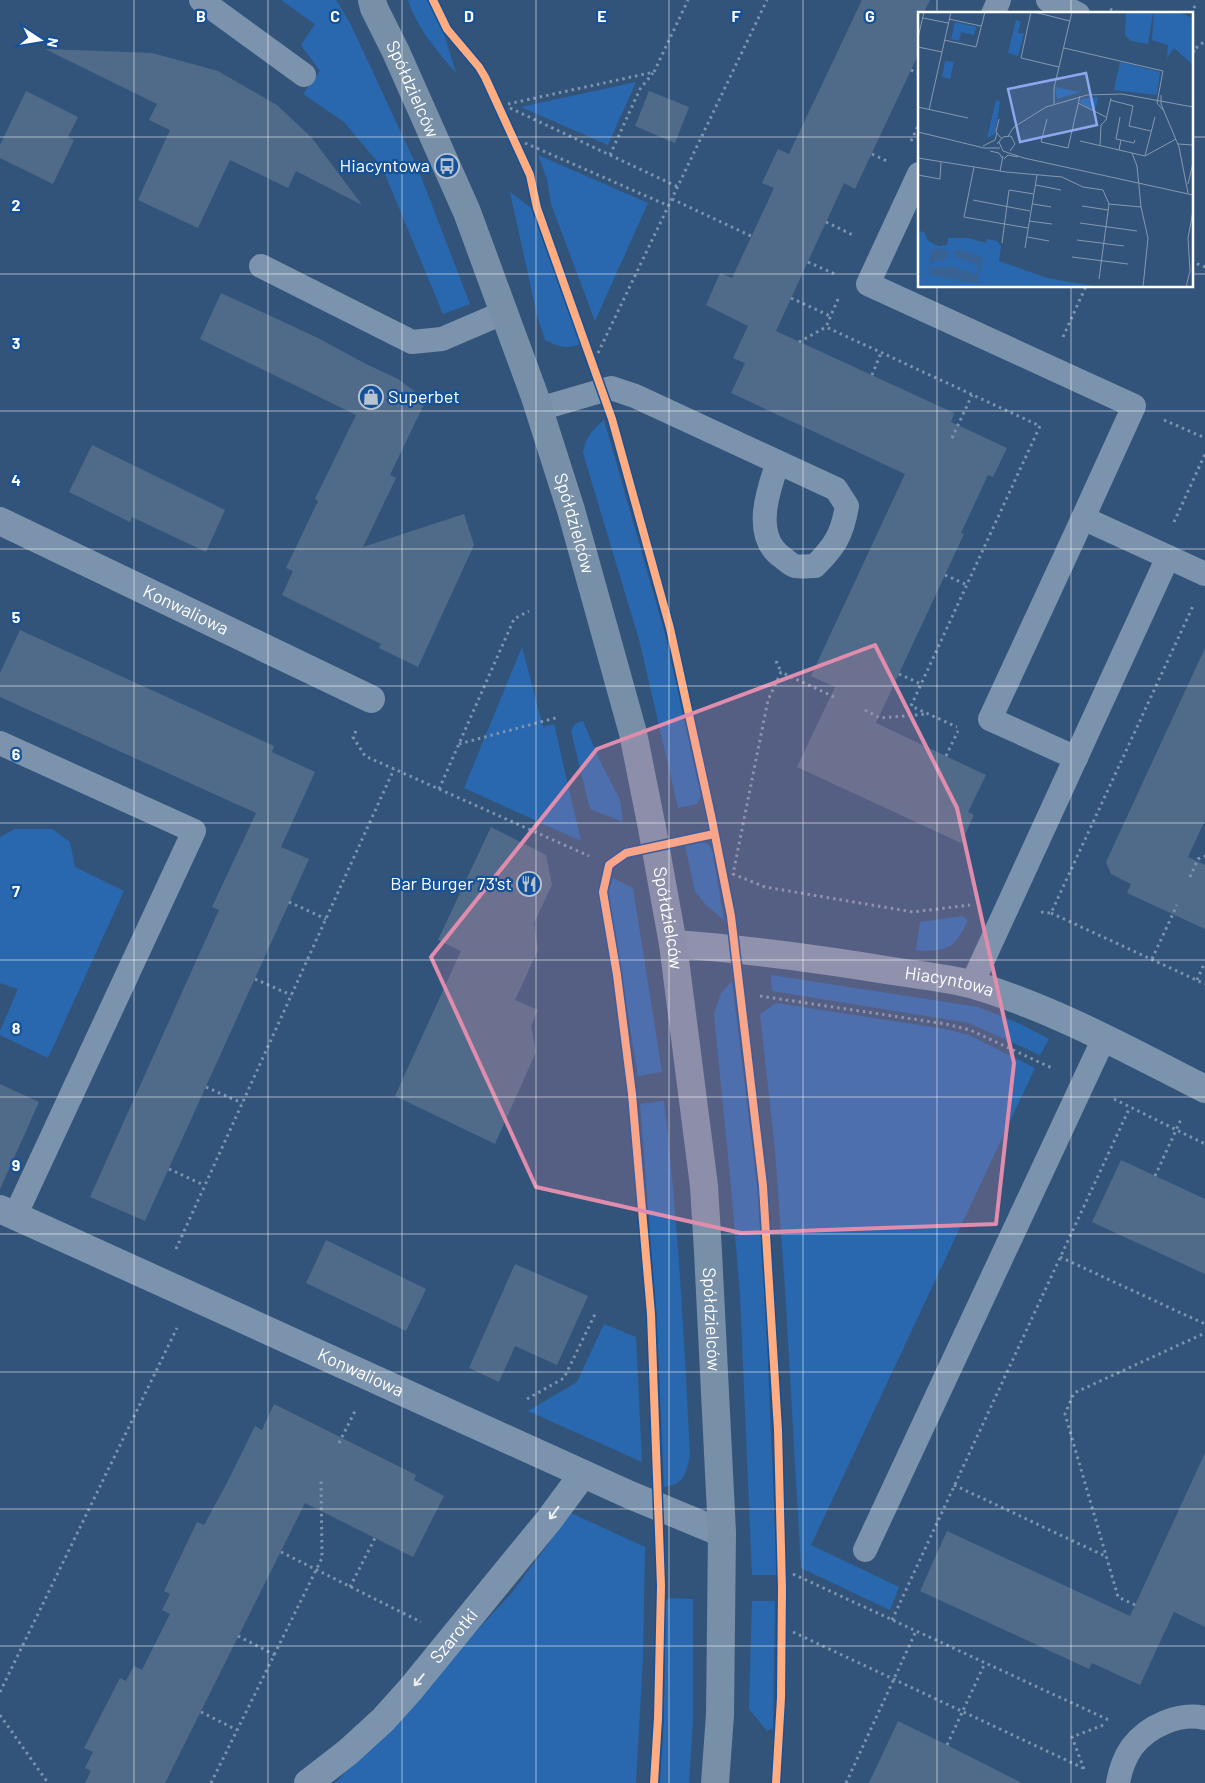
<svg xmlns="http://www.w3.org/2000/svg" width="1205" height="1783" viewBox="0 0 1205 1783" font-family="Barlow,sans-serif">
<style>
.green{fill:#2968ae}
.building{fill:#506b89}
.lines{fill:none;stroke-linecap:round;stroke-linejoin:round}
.path{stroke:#7c93ad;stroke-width:3;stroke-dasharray:2.5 4;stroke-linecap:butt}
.lane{stroke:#7c93ad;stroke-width:24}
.street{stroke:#7c93ad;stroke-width:28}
.secondary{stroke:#788fa8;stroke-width:28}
.cycleway-casing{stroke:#155198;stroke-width:11}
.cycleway{stroke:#ffac80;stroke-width:8}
.oneway{stroke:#ebeff3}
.marked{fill:#e08cad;fill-opacity:0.2;stroke:#e08cad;stroke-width:4;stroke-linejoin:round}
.grid{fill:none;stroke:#fff;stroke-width:1;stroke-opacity:0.55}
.labels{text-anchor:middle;stroke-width:4.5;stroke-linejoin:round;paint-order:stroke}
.street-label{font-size:18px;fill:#fff;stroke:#155198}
.poi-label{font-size:18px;fill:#fff;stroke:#155198;text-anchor:end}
.inset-road{fill:none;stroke:#8598af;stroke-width:1}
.view{fill:#8ea6ec;fill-opacity:0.15;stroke:#8ea6ec;stroke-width:2.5}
.inset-edge{fill:none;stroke:#fff;stroke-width:2.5}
.grid-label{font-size:16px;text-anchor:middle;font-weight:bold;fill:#fff;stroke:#155198;stroke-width:4.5;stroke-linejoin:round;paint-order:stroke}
</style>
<rect width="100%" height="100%" fill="#33547a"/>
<g class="green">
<polygon points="281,0 336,0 350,23 418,169 470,304 443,314 382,167 344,122 303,94 320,71 301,45 315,24"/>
<path d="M 408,0 L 428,0 L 444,34 L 456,73 C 436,49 418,30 408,0 Z"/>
<polygon points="636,82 608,145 521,107"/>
<polygon points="538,155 648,203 595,321 551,204 547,179"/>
<path d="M 510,192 L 531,208 L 580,344 C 567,350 557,346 545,340 L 537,315 Z"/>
<path d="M 604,420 L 665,634 L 701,796 L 697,804 L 678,808 L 640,643 L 583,453 C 585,438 592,430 604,420 Z"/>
<polygon points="522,647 543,727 554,724 581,841 464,788"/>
<polygon points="583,721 600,761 620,800 623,822 590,809 571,731 575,724"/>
<polygon points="15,829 52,829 70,842 75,867 124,891 48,1058 0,1035 0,1031 18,989 0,983 0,837"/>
<polygon points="701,842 708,844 712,850 724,920 706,905 695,891 685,846"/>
<polygon points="613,878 633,888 662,1072 638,1076 608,892"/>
<path d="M 963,916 L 968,921 C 964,928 960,936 955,942 C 947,951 927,952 916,950 L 920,922 Z"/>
<polygon points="771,975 978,1007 1018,1023 1049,1039 1040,1055 969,1023 772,991"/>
<polygon points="732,981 757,1185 765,1294 777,1575 752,1575 740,1295 731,1187 714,1014 721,993"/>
<polygon points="776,1003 945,1029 969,1035 1035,1068 811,1545 899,1587 890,1610 801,1568 785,1288 775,1150 760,1014"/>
<path d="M 664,1101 C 678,1219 684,1337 690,1456 C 685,1474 685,1484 664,1487 L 657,1320 L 640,1104 Z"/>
<polygon points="604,1324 636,1337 642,1462 528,1411 577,1382"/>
<polygon points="571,1513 645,1547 643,1658 636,1783 335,1783 511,1594"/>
<polygon points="669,1598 693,1599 693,1721 689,1783 660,1783 664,1719 665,1602"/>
<polygon points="752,1601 775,1601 773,1728 767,1731 749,1709"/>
</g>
<g class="building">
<polygon points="862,0 930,0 923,14 919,14 919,53 855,189 844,183 776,331 954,413 951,422 1007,448 993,477 988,475 961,533 964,534 876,723 986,775 968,812 974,815 961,843 797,767 835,687 811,676 905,474 731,393 745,363 733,358 748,326 706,305 720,273 732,278 774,188 762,183 778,149 789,154"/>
<polygon points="45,49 152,53 218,71 277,105 312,138 362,205 296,171 288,188 230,160 198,228 138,200 170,130 149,120 157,104"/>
<polygon points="26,91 78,117 68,137 74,140 53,184 0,158 0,145"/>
<polygon points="649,91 689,107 675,143 635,126"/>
<polygon points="221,293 318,338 366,364 398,379 426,400 390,475 396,478 363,547 464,514 474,545 418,667 379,648 381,644 282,595 293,571 286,568 318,501 315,499 356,415 200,339"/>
<polygon points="92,445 225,510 206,552 132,517 130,522 69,492"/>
<polygon points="20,630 274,746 272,752 315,772 281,847 309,859 145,1221 90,1197 219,910 212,907 256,813 0,697 0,673"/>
<polygon points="1205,648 1205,820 1188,857 1205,865 1205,929 1127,893 1131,884 1111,874 1106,862"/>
<polygon points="491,827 546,855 552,885 534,923 538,950 515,1000 538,1010 531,1026 536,1052 495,1144 395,1096 461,951 438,940"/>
<polygon points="0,1084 39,1102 0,1189"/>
<polygon points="1121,1160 1205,1199 1205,1274 1092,1222"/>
<polygon points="326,1240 426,1289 406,1331 306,1283"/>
<polygon points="515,1264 588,1296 557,1365 515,1346 499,1382 469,1368"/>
<polygon points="274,1404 416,1475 414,1480 444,1496 413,1557 305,1503 165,1783 85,1783 91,1771 85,1768 93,1752 84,1748 120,1678 126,1681 134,1666 142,1670 170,1614 162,1610 170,1594 164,1591 197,1522 204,1525 227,1483 255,1426 262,1430"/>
<polygon points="1205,1453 1205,1627 1174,1612 1140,1685 1092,1663 1089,1669 920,1591 947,1531 1130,1616"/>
<polygon points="898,1721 947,1745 1022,1783 869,1783"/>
</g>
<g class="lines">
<g class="path">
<polyline points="1110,9 1121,14"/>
<polyline points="1191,14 1196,4"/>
<polyline points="1191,46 1195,48 1191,57"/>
<polyline points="1196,48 1205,41"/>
<polyline points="911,70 919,74"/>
<polyline points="508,104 654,72 688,0"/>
<polyline points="510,108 678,187"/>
<polyline points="911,141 919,124"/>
<polyline points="525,143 669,206"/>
<polyline points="872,154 887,161"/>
<polyline points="610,155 640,89 653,73"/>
<polyline points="672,199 751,236"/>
<polyline points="826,222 853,235"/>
<polyline points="1191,261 1205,267"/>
<polyline points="808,262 837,275"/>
<polyline points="791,298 830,316"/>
<polyline points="838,299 826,327 1040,426 911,706 957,727"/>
<polyline points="1063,337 1086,286"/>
<polyline points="799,342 826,327"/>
<polyline points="598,353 767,0"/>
<polyline points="872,375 881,353"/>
<polyline points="1164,420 1205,438"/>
<polyline points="952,438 972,395"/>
<polyline points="1174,522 1205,454"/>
<polyline points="945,575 967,585"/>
<polyline points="776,661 781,672"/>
<polyline points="899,674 921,684"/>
<polyline points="834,697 781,672 768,700 733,874 765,887 913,912 970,905"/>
<polyline points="865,710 880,718 928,714"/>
<polyline points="356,731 353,737 365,756 589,856"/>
<polyline points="459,744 559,717"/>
<polyline points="946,756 958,731"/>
<polyline points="439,789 514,619 529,611"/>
<polyline points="1190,877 1198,859 1205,856"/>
<polyline points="289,902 326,919"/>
<polyline points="1041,912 1051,913 1193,606"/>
<polyline points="1051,913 1205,984"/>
<polyline points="1152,959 1177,905"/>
<polyline points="255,979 291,995"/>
<polyline points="1197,980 1205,962"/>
<polyline points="760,996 946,1024 970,1030 1052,1068"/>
<polyline points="206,1087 242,1103"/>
<polyline points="1114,1099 1205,1144"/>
<polyline points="169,1169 204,1185"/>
<polyline points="1155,1176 1182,1117"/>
<polyline points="176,1249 394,769"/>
<polyline points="1060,1257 1205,1324"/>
<polyline points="527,1399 564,1378 596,1312"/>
<polyline points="339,1443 356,1409"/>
<polyline points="954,1485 1105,1556"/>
<polyline points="281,1552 421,1622"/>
<polyline points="793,1574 1111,1721"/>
<polyline points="350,1587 375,1538"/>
<polyline points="1135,1605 1118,1597 1065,1414 1074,1393 1205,1333"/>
<polyline points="892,1620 1130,1107"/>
<polyline points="793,1632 1083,1768"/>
<polyline points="238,1636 275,1655"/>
<polyline points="0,1692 177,1328"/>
<polyline points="201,1712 237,1730"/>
<polyline points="0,1715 48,1783"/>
<polyline points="947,1745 985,1663"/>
<polyline points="1084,1769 1072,1737 1106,1724"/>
<polyline points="211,1783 322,1558 321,1479"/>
<polyline points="846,1783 916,1631"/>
</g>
<g class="lane">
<polyline points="201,0 304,75"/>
<polyline points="1048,0 1078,14"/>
<polyline points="993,14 999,0"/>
<polyline points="919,174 868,284 1134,406 1083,518 1168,557"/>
<polyline points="261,266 412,342 442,339 505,312"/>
<path d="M 539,409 L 611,388 L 635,396 L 836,489 L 847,506 C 842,535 835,546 815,566 C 809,566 801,567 795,566 C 791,565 786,560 782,557 C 752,536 768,490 778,462"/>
<polyline points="0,743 194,831 15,1216"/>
<polyline points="1076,758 990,719 1083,518"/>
<polyline points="972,984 1168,557 1205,574"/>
<polyline points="865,1550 1104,1038"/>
<path d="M 1118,1783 C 1120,1771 1125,1757 1132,1747 C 1148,1726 1179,1712 1205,1718"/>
</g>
<g class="street">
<path id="s1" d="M 0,521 L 371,699"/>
<path id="s2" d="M 673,944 C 747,949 819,959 892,971 C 918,975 948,978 974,985 C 1055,1009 1130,1051 1205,1089"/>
<path id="s3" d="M 0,1209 L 630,1495 L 722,1533"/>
<path id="s4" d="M 308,1783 L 348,1752 L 383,1720 L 410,1690 L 549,1520 L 583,1474"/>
</g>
<path class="secondary" id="s5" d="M 372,0 L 374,8 L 396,52 L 467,212 L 535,397 L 571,510 L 633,733 L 652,828 L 673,944 L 704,1186 L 708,1252 L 722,1533 L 720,1715 L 715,1783"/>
<defs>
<g id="cycleway">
<polyline points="433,0 447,29 479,67 485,77 530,175 537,208 612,419 670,628 711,815 731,916 763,1186 778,1430 782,1588 781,1698 776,1783"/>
<polyline points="654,1783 658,1718 661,1586 651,1314 632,1094 617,975 603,892 609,865 626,853 714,834"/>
</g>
</defs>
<use href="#cycleway" class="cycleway-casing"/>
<use href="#cycleway" class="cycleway"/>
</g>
<defs><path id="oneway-shaft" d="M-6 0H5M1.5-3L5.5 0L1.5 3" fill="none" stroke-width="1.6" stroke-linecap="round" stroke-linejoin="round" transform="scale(1.25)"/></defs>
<g class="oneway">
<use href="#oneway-shaft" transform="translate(554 1513) rotate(126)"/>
<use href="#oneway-shaft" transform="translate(419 1680) rotate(129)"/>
</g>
<path class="marked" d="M 875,645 L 957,808 L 1014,1063 L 996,1224 L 741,1233 L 536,1187 L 431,957 L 597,749 Z"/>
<path class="grid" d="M 134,0 L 134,1783M 268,0 L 268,1783M 402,0 L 402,1783M 536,0 L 536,1783M 669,0 L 669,1783M 803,0 L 803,1783M 937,0 L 937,14M 1071,0 L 1071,14M 0,137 L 919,137M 1191,137 L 1205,137M 0,274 L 919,274M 1191,274 L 1205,274M 937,286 L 937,1783M 1071,286 L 1071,1783M 0,411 L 1205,411M 0,549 L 1205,549M 0,686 L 1205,686M 0,823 L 1205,823M 0,960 L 1205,960M 0,1097 L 1205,1097M 0,1234 L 1205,1234M 0,1372 L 1205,1372M 0,1509 L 1205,1509M 0,1646 L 1205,1646"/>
<defs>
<symbol id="bus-ring" viewBox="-11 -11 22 22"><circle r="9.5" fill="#155198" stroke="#b8c3d0" stroke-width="1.5"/><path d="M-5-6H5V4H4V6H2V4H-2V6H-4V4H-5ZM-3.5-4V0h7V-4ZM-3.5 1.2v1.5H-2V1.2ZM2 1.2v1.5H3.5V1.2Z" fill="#b8c3d0"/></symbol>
<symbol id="shop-ring" viewBox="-11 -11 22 22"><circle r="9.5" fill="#155198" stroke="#b8c3d0" stroke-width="1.5"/><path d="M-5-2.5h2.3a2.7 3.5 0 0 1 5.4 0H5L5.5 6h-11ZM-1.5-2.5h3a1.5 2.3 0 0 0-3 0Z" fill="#b8c3d0"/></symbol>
<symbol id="restaurant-ring" viewBox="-11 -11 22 22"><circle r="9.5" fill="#155198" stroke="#b8c3d0" stroke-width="1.5"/><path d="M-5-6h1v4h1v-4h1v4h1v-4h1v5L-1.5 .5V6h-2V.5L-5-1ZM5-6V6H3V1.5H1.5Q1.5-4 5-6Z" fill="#b8c3d0"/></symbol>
</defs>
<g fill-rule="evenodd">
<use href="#bus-ring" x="433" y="152" width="28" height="28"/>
<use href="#shop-ring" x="357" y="383" width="28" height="28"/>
<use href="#restaurant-ring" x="515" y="870" width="28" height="28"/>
</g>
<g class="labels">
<g class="street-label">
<text dy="6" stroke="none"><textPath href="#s5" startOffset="98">Spółdzielców</textPath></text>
<text dy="6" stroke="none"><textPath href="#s5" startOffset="562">Spółdzielców</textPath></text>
<text dy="6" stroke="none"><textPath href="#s1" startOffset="206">Konwaliowa</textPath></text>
<text dy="6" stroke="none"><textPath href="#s5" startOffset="968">Spółdzielców</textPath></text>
<text dy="6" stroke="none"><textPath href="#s2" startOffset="279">Hiacyntowa</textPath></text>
<text dy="6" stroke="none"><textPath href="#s5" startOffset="1372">Spółdzielców</textPath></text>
<text dy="6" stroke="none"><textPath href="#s3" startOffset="396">Konwaliowa</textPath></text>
<text dy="6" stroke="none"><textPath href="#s4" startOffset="208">Szarotki</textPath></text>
</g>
<g class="poi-label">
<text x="430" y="172">Hiacyntowa</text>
<text x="388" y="403" text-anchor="start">Superbet</text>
<text x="512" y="890">Bar Burger 73'st</text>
</g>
</g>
<g transform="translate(918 12)">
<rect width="275" height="275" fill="#33547a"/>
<path d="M 208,0 L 235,0 L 230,32 L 213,29 L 207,23 ZM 236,0 L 260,0 L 275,6 L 275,53 L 256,36 L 249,46 L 250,33 L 234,28 ZM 98,8 L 103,10 L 100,21 L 106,22 L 100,44 L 90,41 ZM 37,10 L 58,15 L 56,23 L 43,20 L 41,29 L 33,27 ZM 27,49 L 36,50 L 32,67 L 24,65 ZM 202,50 L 242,60 L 239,83 L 196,78 ZM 137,75 L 161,80 L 163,76 L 162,80 L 139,87 ZM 180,85 L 177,99 L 162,91 L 163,87 ZM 78,88 L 82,90 L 77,122 L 69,126 ZM 0,219 L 6,220 L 10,229 L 21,234 L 29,233 L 30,226 L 50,226 L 68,231 L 69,227 L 79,229 L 83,234 L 81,249 L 129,266 L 182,275 L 0,275 Z" fill="#2968ae"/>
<path d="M 16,236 L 30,238 L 31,245 L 13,251 L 13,256 L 35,254 L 58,263 L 60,253 L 37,245 L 35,239 L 43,238 L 65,246 L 59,271 L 11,263 L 11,241 Z" fill="#386294"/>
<path class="inset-road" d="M 113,0 L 103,46 L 141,55M 116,0 L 152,9M 5,6 L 30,11M 31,7 L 63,14M 0,26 L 6,0M 26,28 L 58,35 L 67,0M 0,35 L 24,40M 146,36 L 245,59 L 239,91 L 245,98M 243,83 L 243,92 L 261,135 L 270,181M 192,88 L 215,94 L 211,114 L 233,119M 160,91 L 188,105M 136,92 L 136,76 L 154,0M 0,95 L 50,106M 11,98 L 33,0M 81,107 L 78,120 L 83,126M 129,107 L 123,130 L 150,136 L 162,84M 0,120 L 66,136 L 82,136M 90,124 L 96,115 L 128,95 L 169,83 L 204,82 L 275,95M 203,128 L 216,131 L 217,128M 162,129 L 227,144 L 258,127M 81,130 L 85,139 L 106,146 L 275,183M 79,132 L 85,125 L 93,124 L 97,132 L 92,139M 260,132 L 275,133M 65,134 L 77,128 L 79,121M 182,134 L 183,113 L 188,108 L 193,86M 201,138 L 203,128 L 198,127 L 202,105M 72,139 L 81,141 L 84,146M 214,141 L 219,154 L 223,195 L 230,226 L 225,275M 227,144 L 237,105M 0,146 L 88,160 L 144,165 L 165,175 L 185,178 L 191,192 L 181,267M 86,147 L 90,143 L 100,145M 56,155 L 46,205 L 110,216M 82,159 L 85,144M 0,163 L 22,167 L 23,150M 270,172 L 275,151M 118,173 L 143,178M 55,188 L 112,199M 115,192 L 133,195M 191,192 L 223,195M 164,194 L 190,198M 111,209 L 134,212M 162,211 L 219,219M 109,225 L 131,229M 159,228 L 206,234M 84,231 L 91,178 L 116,182M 107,236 L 119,163M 154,245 L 210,252M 268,275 L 272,259 L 270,226 L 275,199"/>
<path class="view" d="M 168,61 L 179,113 L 102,130 L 90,77 Z"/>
<rect width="275" height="275" class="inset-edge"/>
</g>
<g class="grid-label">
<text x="201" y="22">B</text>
<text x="335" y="22">C</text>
<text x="469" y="22">D</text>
<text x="602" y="22">E</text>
<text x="736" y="22">F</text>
<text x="870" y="22">G</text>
<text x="16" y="211">2</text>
<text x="16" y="349">3</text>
<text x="16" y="486">4</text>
<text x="16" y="623">5</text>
<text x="16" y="760">6</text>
<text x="16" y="897">7</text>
<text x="16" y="1034">8</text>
<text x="16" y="1171">9</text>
</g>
<g transform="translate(40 40) rotate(102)" stroke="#155198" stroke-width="4" paint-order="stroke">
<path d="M0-4L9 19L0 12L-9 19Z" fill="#ffffff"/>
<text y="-8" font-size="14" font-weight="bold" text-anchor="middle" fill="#ffffff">N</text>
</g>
</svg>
